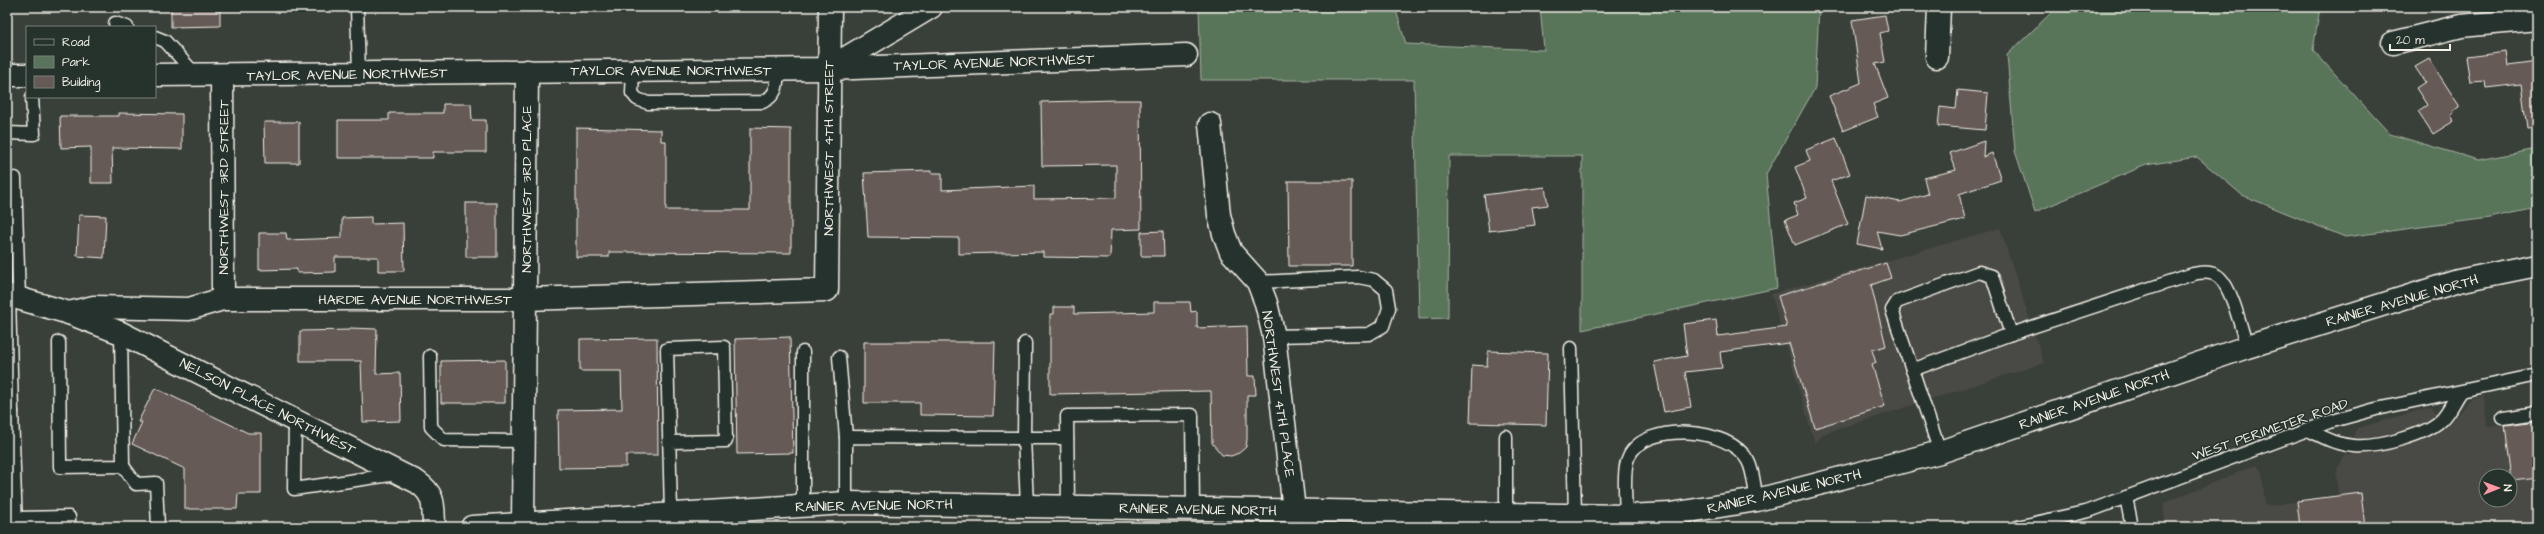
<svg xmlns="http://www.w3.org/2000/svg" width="2544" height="534" viewBox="0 0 2544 534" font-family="'Architects Daughter',sans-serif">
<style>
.built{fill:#494a44;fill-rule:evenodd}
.green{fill:#59745a;stroke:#a6b2a1}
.building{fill:#655a55;stroke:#f4f1e8}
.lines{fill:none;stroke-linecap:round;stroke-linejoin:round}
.lane-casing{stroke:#f4f1e8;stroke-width:15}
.street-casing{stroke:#f4f1e8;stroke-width:25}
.primary-casing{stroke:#f4f1e8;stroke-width:25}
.lane{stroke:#26332d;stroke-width:12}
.street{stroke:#26332d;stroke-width:22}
.primary{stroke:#26332d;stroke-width:22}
.labels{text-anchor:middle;stroke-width:3;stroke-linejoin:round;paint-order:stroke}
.street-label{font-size:14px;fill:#f4f1e8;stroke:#26332d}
</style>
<rect width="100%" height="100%" fill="#393f39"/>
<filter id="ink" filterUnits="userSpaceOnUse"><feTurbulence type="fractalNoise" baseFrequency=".025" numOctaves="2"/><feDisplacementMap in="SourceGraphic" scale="8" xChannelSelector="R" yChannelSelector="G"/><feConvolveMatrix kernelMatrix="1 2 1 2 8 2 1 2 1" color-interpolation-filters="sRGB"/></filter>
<g filter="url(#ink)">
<g class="built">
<polygon points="2000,228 2044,363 1823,434 1815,444 1771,294"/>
<path d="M 2484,396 L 2487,427 L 2505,425 L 2512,480 L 2537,477 L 2537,527 L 2165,527 L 2163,503 L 2256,465 L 2262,470 L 2265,506 L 2338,496 L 2336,474 L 2344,455 L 2355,455 L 2353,436 L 2357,428 L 2431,407 L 2448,425 L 2472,398 ZM 2486,476 L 2510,476 L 2510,500 L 2486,500 Z"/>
</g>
<g class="green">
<polygon points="1199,7 1395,7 1406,44 1544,50 1540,7 1819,7 1815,88 1766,174 1777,288 1582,330 1582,156 1449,156 1448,318 1419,319 1414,80 1201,80"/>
<polygon points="2054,7 2320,7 2313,50 2390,134 2478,160 2537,149 2537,208 2489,218 2345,237 2242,195 2197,157 2146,165 2035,212 2015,151 2007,55 2054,10"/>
</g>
<g class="building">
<polygon points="171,7 220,7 220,26 171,27"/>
<polygon points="1885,15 1888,31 1880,33 1885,62 1875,64 1888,98 1873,104 1878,117 1843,131 1829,96 1861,83 1852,20"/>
<polygon points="2506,52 2508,66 2537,62 2537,128 2527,129 2521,84 2486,88 2485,81 2470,82 2466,57"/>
<polygon points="2429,59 2460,107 2453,111 2454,113 2451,115 2454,121 2433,134 2418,111 2427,105 2416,88 2425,82 2415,67"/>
<polygon points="1958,90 1988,93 1985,130 1938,126 1940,107 1956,109"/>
<polygon points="1116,100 1140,100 1141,229 1111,230 1110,258 1043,257 1043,252 959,254 959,238 868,237 864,173 931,171 931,173 942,173 942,190 1034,186 1034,199 1116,198 1116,165 1042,166 1041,102"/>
<polygon points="443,104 471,104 472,120 486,120 486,152 433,152 433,158 338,158 338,120 389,120 389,113 443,113"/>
<polygon points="119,113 182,114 182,149 112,148 113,183 91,183 91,147 61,148 60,116 119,116"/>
<polygon points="264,122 299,122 299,163 265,163"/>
<polygon points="576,128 661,130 661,141 666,141 666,210 750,210 750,128 791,129 791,253 609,252 609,257 576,257"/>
<polygon points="1836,138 1850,174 1831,181 1848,224 1795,245 1785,220 1798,215 1794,203 1807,198 1795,167 1810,161 1806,150"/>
<polygon points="1984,141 1983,157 1992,153 2001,180 1959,194 1965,219 1900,235 1877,231 1882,249 1857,244 1866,195 1900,202 1928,194 1924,178 1956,170 1950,153"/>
<polygon points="1288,181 1352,181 1352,266 1289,266"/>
<polygon points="1545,187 1548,205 1532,207 1535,225 1489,231 1484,195"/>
<rect x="466" y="203" width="31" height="54"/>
<polygon points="79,215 106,216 104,258 77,256"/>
<polygon points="371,217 371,224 403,223 404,271 378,271 378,257 335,257 335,272 297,273 297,269 259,270 259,233 286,233 287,240 342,238 342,218"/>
<polygon points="1163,231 1164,256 1141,256 1141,232"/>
<polygon points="1886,263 1891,278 1871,285 1886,346 1872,350 1876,363 1872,365 1885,406 1815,428 1789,343 1720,352 1722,368 1685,372 1691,407 1664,412 1654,362 1687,356 1683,324 1716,320 1718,336 1787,327 1778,296"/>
<polygon points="1154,302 1190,302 1191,312 1197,311 1197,328 1247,326 1248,376 1255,376 1256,395 1247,395 1247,439 1246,447 1239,453 1231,456 1222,455 1212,443 1211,391 1050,394 1050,314 1054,314 1054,307 1074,307 1074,314 1154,312"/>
<polygon points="350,328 377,329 376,374 400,373 401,421 363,422 361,361 300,361 300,331 350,330"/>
<polygon points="790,337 793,453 737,454 735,339"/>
<polygon points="657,338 658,455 626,455 626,467 559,468 558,410 622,409 621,371 580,371 580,339"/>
<polygon points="864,342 995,342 993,416 920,415 920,403 864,403"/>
<polygon points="1488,351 1548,353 1546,425 1470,423 1472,365 1487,366"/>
<polygon points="505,360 505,403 441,403 441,361"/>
<polygon points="155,388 248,433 261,433 261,494 238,494 237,509 185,509 185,469 132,444 142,422 138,422"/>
<polygon points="2537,421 2537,477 2512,480 2505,425"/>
<polygon points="2361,493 2365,527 2300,527 2297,501"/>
</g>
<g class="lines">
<defs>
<g id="lane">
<polyline points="357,7 359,73"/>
<polyline points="115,23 127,27"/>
<polyline points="155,37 165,41 196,75"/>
<path d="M 633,70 L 632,93 L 637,99 L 648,103 L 763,102 C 778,94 777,85 778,69"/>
<polyline points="7,133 34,134 32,97"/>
<polyline points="15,178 19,298"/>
<polyline points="1258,282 1358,277 1374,280 1386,290 1389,308 1383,326 1369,334 1274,336"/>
<polyline points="9,296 12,412"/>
<polyline points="59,342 60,467 123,466 121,333"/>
<polyline points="1571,348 1575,515"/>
<polyline points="803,352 803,505"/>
<polyline points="430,356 431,427 444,440 522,441"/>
<polyline points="839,357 846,437"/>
<polyline points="1912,370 2011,334"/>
<polyline points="7,413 12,412 16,527"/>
<polyline points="2503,418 2537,413"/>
<polyline points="295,420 294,489 397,474"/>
<path d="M 2308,430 C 2323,437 2337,445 2354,446 C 2376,448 2429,435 2443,418 C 2450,411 2454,400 2460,392"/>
<polyline points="1506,436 1506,514"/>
<polyline points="670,442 726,441 724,347 667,349 671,513"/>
<path d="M 1940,452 L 1892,310 L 1897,302 L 1979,272 L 1992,276 L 2011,334 L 2193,274 C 2202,272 2213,271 2220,278 C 2233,291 2241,329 2247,347"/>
<polyline points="123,466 136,484 156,483 158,527"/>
<polyline points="2126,497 2132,527"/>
<polyline points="846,503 846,437 1024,438 1025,343"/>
<polyline points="1027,505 1024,438 1067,438"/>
<polyline points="1068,506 1067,416 1192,415 1193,509"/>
<path d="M 1626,516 C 1626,501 1622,469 1629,456 C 1646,421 1730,427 1748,461 C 1754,472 1754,488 1757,500"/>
<polyline points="16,518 69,517 69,527"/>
<polyline points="2017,527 2089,511 2329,422 2376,409 2537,375"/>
</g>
<g id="street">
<polyline points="2393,43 2461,26 2537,19"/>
<polyline points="1937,57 1939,7"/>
<polyline points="831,67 931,7"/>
<polyline points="7,75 27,75"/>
<polyline points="155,75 828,69 1186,55"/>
<polyline points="222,75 223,299"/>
<polyline points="1210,124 1219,215 1224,234 1231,252 1258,282 1266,303 1274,336 1294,510"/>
<path d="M 7,295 L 69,313 L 121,333 L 417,482 C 436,495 433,506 434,527"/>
<polyline points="69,313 94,307 189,309 223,299 525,299 827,290 830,7"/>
<polyline points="523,523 527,71"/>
</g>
<polyline id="primary" points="472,527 846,503 1626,516 1671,514 1757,500 1940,452 2247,347 2458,281 2537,265"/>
</defs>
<use href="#lane" class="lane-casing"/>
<use href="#street" class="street-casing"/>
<use href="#primary" class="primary-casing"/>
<use href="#lane" class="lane"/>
<use href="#street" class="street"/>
<use href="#primary" class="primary"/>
</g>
</g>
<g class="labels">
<g class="street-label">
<text transform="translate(994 62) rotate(-2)" y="5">TAYLOR AVENUE NORTHWEST</text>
<text x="671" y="75">TAYLOR AVENUE NORTHWEST</text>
<text transform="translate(347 74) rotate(-1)" y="5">TAYLOR AVENUE NORTHWEST</text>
<text transform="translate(828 148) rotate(-90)" y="5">NORTHWEST 4TH STREET</text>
<text transform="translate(223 187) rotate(-90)" y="5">NORTHWEST 3RD STREET</text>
<text transform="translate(526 189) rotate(-90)" y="5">NORTHWEST 3RD PLACE</text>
<text x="415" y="304">HARDIE AVENUE NORTHWEST</text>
<text transform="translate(2402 300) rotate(-16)" y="5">RAINIER AVENUE NORTH</text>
<text transform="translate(1279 394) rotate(82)" y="5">NORTHWEST 4TH PLACE</text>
<text transform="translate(2094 399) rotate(-19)" y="5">RAINIER AVENUE NORTH</text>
<text transform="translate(268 406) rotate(27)" y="5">NELSON PLACE NORTHWEST</text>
<text transform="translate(2270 429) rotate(-19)" y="5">WEST PERIMETER ROAD</text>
<text transform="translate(1784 491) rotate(-13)" y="5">RAINIER AVENUE NORTH</text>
<text transform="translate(874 505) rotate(-1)" y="5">RAINIER AVENUE NORTH</text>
<text transform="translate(1198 509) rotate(1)" y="5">RAINIER AVENUE NORTH</text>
</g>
</g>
<rect width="2544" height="534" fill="none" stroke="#26332d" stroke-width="24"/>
<rect x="12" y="12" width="2520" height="510" fill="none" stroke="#f4f1e8" stroke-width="1.5" filter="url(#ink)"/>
<rect x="26" y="26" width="130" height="72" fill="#26332d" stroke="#787f78"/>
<rect x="34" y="39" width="20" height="6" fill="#26332d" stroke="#787f78"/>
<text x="62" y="46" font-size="12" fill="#f4f1e8">Road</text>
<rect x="34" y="56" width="20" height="12" fill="#59745a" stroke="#787f78"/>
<text x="62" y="66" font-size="12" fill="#f4f1e8">Park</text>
<rect x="34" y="76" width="20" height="12" fill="#655a55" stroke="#787f78"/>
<text x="62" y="86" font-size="12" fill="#f4f1e8">Building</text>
<g transform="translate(2498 488) rotate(89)"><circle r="19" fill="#26332d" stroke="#787f78"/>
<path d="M0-3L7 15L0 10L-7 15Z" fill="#ff9aa2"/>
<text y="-6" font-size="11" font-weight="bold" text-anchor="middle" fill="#f4f1e8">N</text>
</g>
<path d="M2390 44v6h60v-6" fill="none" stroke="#f4f1e8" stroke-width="2"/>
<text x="2396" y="44" font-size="12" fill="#f4f1e8" stroke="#26332d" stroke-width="3" paint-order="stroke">20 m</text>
</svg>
